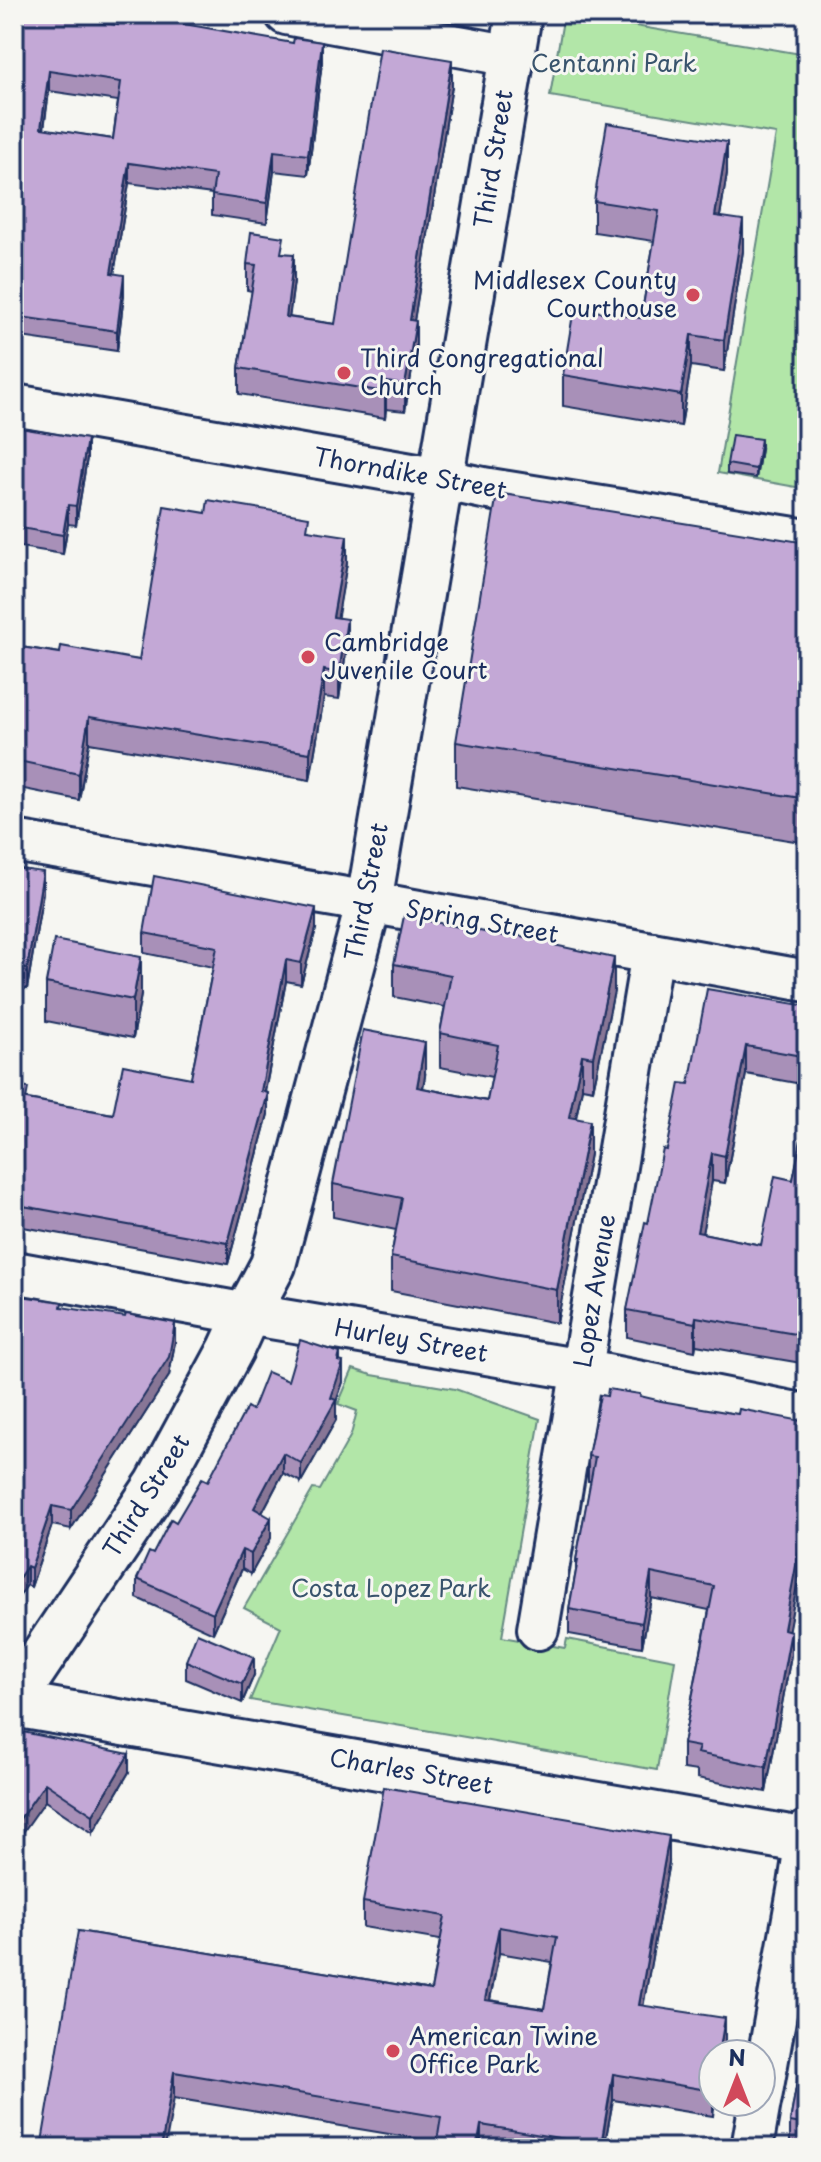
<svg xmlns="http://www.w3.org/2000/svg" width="821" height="2162" viewBox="0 0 821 2162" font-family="'Playpen Sans',sans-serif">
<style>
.green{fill:#b2e6a8;stroke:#668a83;stroke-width:2}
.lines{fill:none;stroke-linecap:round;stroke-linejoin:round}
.minor-casing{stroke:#1b2f5e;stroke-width:46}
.tertiary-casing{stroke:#1b2f5e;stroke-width:50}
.secondary-casing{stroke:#1b2f5e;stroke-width:50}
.minor{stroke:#f6f6f2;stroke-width:40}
.tertiary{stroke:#f6f6f2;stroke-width:44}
.secondary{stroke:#f6f6f2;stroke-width:44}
.wall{fill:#a890b8;stroke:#1b2f5e;stroke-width:2;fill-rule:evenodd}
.shaded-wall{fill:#887696;stroke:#1b2f5e;stroke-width:2}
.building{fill:#c3a8d6;stroke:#1b2f5e;stroke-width:2;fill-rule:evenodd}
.poi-dot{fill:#d1495b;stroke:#f6f6f2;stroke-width:3}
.labels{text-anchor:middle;stroke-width:6;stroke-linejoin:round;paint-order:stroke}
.park-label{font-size:24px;fill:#39546d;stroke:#f6f6f2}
.street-label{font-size:24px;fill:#1b2f5e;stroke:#f6f6f2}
.poi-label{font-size:24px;fill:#1b2f5e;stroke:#f6f6f2;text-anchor:start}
</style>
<rect width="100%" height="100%" fill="#f6f6f2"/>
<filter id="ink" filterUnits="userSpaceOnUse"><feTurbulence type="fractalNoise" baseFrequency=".0125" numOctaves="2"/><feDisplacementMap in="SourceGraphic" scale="16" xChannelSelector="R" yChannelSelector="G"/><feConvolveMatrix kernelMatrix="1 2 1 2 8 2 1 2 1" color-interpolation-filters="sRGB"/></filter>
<g filter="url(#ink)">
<g class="green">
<polygon points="564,14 807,55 807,489 718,473 776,134 550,96"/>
<polygon points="353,1369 372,1375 455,1389 540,1419 502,1637 565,1648 567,1639 675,1660 657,1770 250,1700 281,1627 244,1608 313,1489 320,1490 351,1435 357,1411 338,1404"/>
</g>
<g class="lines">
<defs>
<g id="minor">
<polyline points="286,14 512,56"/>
<polyline points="14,405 440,479 483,488 807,540"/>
<polyline points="14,841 369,902 807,981"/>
<polyline points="14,1272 247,1314 582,1370 807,1415"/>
<polyline points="538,1629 652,953"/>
<polyline points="761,2098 799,1885 807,1831"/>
<polyline points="752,2148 760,2102"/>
</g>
<polyline id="tertiary" points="14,1704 807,1841"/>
<polyline id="secondary" points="14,1699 158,1484 231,1349 247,1314 273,1265 369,902 519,14"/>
</defs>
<use href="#minor" class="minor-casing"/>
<use href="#tertiary" class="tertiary-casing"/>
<use href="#secondary" class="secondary-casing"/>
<use href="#minor" class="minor"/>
<use href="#tertiary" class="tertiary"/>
<use href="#secondary" class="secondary"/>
</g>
<g class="wall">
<path d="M 14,14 L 118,25 L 141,20 L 179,23 L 322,62 L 308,175 L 274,171 L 267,223 L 212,215 L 212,194 L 129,183 L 114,273 L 124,295 L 117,351 L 14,336 ZM 49,91 L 118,101 L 113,139 L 44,129 Z"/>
<polygon points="650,14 711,14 709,24"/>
<polygon points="452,86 414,320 416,347 405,411 386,409 385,418 239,394 239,368 252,291 247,290 247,264 284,253 294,281 289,317 335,324"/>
<polygon points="727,173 720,216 743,251 724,371 691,366 681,426 563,406 563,375 641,318 654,241 594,232 594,201"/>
<polygon points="14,427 87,458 76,525 68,524 63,554 14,546"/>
<polygon points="761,449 756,478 727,474 727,464"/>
<polygon points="309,530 347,563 337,618 347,646 339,699 324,697 310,780 89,743 79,800 14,787 14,646 60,653 139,660"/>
<polygon points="807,543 807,843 456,786 456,742"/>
<polygon points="14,868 43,892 27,989 14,987"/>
<polygon points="316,929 301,984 286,981 265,1092 268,1114 228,1264 23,1227 23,1230 14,1229 14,1086 28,1099 113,1114 191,1078 213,967 144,953 144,933"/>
<polygon points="554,946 614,991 593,1090 582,1088 576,1118 590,1154 557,1323 391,1291 391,1257 396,1230 333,1217 333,1184 425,1076 423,1088 487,1101 492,1077 440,1067 440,1033 445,1007 394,997 394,964"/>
<polygon points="46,983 141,995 133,1038 46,1021"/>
<polygon points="807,1006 807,1085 746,1074 725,1183 712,1181 702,1233 761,1245 793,1180 807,1115 807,1364 696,1345 695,1351 627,1337 627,1310 667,1150 689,1084"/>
<polygon points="14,1295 62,1307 175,1342 169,1376 71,1529 52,1525 31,1587 27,1585 14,1604"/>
<polygon points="340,1362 343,1382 336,1402 336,1420 301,1482 283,1473 262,1513 271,1538 251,1574 242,1569 213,1633 137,1598 137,1579 153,1554 208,1481 288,1381"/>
<polygon points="607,1396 640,1396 804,1509 802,1520 802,1545 799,1575 788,1630 791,1655 766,1792 697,1778 697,1771 683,1769 683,1744 709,1610 651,1598 642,1647 569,1634 569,1609 576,1571 576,1560 591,1481 588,1481 588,1456"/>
<polygon points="186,1661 254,1675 242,1703 186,1679"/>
<polygon points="14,1738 129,1772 93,1833 45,1801"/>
<path d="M 669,1862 L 643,2006 L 725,2044 L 723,2054 L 713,2054 L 713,2116 L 613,2100 L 604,2148 L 436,2148 L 437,2142 L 174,2098 L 78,1931 L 431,1990 L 440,1940 L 363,1927 L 363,1902 ZM 499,1953 L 552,1962 L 544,2009 L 490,2000 Z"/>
<polygon points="807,2024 807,2148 790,2148 790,2122"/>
</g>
<g class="shaded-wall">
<polygon points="322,42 322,62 308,175 308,155"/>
<polygon points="452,60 452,86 410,346 410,320"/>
<polygon points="49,71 49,91 41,148 41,128"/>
<polygon points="727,142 727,173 715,247 715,216"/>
<polygon points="274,151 274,171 267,223 267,203"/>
<polygon points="129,163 129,183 111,293 111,273"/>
<polygon points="743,220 743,251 724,371 724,340"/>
<polygon points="294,254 294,281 286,343 286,317"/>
<polygon points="124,275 124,295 117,351 117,331"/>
<polygon points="416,321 416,347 405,411 405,385"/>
<polygon points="691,335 691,366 681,426 681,395"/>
<polygon points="386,382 386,409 385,418 385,392"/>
<polygon points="87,439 87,458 76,525 76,506"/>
<polygon points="761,439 761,449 756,478 756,469"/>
<polygon points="68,505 68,524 63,554 63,535"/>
<polygon points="347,536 347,563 333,644 333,617"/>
<polygon points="347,619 347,646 339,699 339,673"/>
<polygon points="324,670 324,697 310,780 310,753"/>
<polygon points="89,717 89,743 79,800 79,774"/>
<polygon points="43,872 43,892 27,989 27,969"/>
<polygon points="316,908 316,929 301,984 301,963"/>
<polygon points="141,957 141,995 133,1038 133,1000"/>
<polygon points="614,958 614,991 593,1090 593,1057"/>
<polygon points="286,960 286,981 261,1112 261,1091"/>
<polygon points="425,1042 425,1076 417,1120 417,1087"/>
<polygon points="746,1046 746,1074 725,1183 725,1156"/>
<polygon points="582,1055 582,1088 569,1150 569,1117"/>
<polygon points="268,1093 268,1114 228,1264 228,1243"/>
<polygon points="590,1121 590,1154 557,1323 557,1290"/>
<polygon points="712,1153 712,1181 697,1260 697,1232"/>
<polygon points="696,1317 696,1345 695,1351 695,1323"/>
<polygon points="175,1323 175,1342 169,1376 71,1529 71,1510"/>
<polygon points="340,1353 340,1371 343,1362 343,1382 336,1402 336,1420 301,1482 301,1463 331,1398"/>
<polygon points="283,1453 283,1473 254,1528 254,1508"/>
<polygon points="807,1483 807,1507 804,1509 799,1539 799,1515 804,1484"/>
<polygon points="52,1506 52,1525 31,1587 31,1568"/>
<polygon points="271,1518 271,1538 251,1574 251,1554"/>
<polygon points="802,1520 802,1545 799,1575 784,1654 784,1629"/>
<polygon points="242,1550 242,1569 213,1633 213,1613"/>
<polygon points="27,1566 27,1585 14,1604 14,1585"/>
<polygon points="651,1573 651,1598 642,1647 642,1623"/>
<polygon points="791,1631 791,1655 766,1792 766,1767"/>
<polygon points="254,1657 254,1675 242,1703 242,1684"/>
<polygon points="129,1754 129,1772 93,1833 93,1815"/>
<polygon points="45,1783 45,1801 14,1845 14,1827"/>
<polygon points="669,1836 669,1862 639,2030 639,2005"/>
<polygon points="499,1927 499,1953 485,2025 485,2000"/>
<polygon points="725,2018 725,2044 723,2054 719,2054"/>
<polygon points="174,2072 174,2098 165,2148 161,2148"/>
<polygon points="613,2074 613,2100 604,2148 601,2148"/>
<polygon points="713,2089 713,2102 715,2102 713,2116"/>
<polygon points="481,2125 481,2148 477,2148"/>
</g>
<g class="building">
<path d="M 14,14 L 41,14 L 118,25 L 119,17 L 141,20 L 141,14 L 169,14 L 179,15 L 178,23 L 293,43 L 294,38 L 322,42 L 308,155 L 274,151 L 267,203 L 212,195 L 215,175 L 129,163 L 111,273 L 124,275 L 117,331 L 14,316 ZM 49,71 L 121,82 L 113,139 L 41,128 Z"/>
<polygon points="380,48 452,60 410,320 416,321 405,385 386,382 385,392 239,368 256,265 247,264 251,232 284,237 281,253 294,254 286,317 335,324"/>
<polygon points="607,123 727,142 715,216 743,220 724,340 691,335 681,395 563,375 574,308 641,318 659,211 594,201"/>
<polygon points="14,427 87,439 76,506 68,505 63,535 14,527"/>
<polygon points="732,435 761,439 756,469 727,464"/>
<polygon points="497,493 807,543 807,799 456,742"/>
<polygon points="208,500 309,517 307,530 347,536 333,617 347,619 339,673 324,670 310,753 89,717 79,774 14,760 14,646 60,653 61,646 139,660 164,506 206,513"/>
<polygon points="14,868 43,872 27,969 14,967"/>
<polygon points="154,876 316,908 301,963 286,960 261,1091 268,1093 228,1243 23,1206 23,1209 14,1208 14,1086 28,1088 26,1099 113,1114 123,1065 191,1078 217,947 144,933"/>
<polygon points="404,916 505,936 506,933 554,943 554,945 614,958 593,1057 582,1055 569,1117 590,1121 557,1290 391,1257 402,1198 333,1184 363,1030 425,1042 417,1087 487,1101 498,1045 440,1033 451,975 394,964"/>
<polygon points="54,940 141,957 133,1000 46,983"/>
<polygon points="707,989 807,1006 807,1057 746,1046 725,1156 712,1153 697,1232 761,1245 775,1176 793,1180 806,1114 807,1115 807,1262 805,1273 807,1274 807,1336 696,1317 695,1323 627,1310 645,1222 648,1223 663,1149 667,1150 680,1083 689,1084"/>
<polygon points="14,1295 62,1302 61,1307 125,1317 126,1314 175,1323 169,1357 71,1510 52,1506 31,1568 27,1566 14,1585"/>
<polygon points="300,1340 340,1353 338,1361 343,1362 331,1398 336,1400 301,1463 283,1453 254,1508 271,1518 251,1554 242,1550 213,1613 137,1579 149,1552 153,1554 171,1519 176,1522 202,1478 208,1481 247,1407 252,1410 267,1372 288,1381"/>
<polygon points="608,1389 640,1394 640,1396 661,1401 738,1414 739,1409 807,1422 807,1483 804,1484 799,1515 802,1520 799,1550 784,1629 791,1631 766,1767 697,1753 699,1747 683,1744 714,1586 651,1573 642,1623 569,1609 578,1560 576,1560 595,1457 588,1456 600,1395 607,1396"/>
<polygon points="197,1633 254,1657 242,1684 186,1661"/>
<polygon points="18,1731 129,1754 93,1815 45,1783 14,1827 14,1738"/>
<path d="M 384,1787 L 669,1836 L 639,2005 L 725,2018 L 719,2054 L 713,2054 L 713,2091 L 613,2074 L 601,2145 L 481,2125 L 477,2148 L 436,2148 L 441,2117 L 174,2072 L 161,2148 L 41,2148 L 78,1931 L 431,1990 L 445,1916 L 363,1902 ZM 499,1927 L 557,1937 L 544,2009 L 485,2000 Z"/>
<polygon points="807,2024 807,2125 790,2122"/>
</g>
</g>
<g class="poi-dot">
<circle cx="693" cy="295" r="8"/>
<circle cx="344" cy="373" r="8"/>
<circle cx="308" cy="657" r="8"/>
<circle cx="393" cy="2051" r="8"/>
</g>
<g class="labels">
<g class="park-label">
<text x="614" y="72">Centanni Park</text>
<text x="391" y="1597">Costa Lopez Park</text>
</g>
<g class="street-label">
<text transform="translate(494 159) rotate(-81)" y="8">Third Street</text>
<text transform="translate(410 474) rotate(10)" y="8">Thorndike Street</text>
<text transform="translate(367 892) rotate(-79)" y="8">Third Street</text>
<text transform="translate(482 922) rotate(10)" y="8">Spring Street</text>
<text transform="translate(595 1291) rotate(-81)" y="8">Lopez Avenue</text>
<text transform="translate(411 1341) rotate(10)" y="8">Hurley Street</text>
<text transform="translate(147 1496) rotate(-58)" y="8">Third Street</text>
<text transform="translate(411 1772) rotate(10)" y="8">Charles Street</text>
</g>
<g class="poi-label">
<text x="677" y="289" text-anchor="end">Middlesex County<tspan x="677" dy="28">Courthouse</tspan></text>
<text x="360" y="367">Third Congregational<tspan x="360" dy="28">Church</tspan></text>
<text x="324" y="651">Cambridge<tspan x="324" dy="28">Juvenile Court</tspan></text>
<text x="409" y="2045">American Twine<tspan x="409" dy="28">Office Park</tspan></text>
</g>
</g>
<rect width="821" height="2162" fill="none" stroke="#f6f6f2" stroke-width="48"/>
<rect x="24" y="24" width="773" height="2114" fill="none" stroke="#1b2f5e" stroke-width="3" filter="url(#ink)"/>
<g transform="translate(737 2078)"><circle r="38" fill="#f6f6f2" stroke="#9ea6b7" stroke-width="2"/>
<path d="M0-6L14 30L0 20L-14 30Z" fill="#d1495b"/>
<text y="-12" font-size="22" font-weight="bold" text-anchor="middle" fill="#1b2f5e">N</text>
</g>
</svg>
